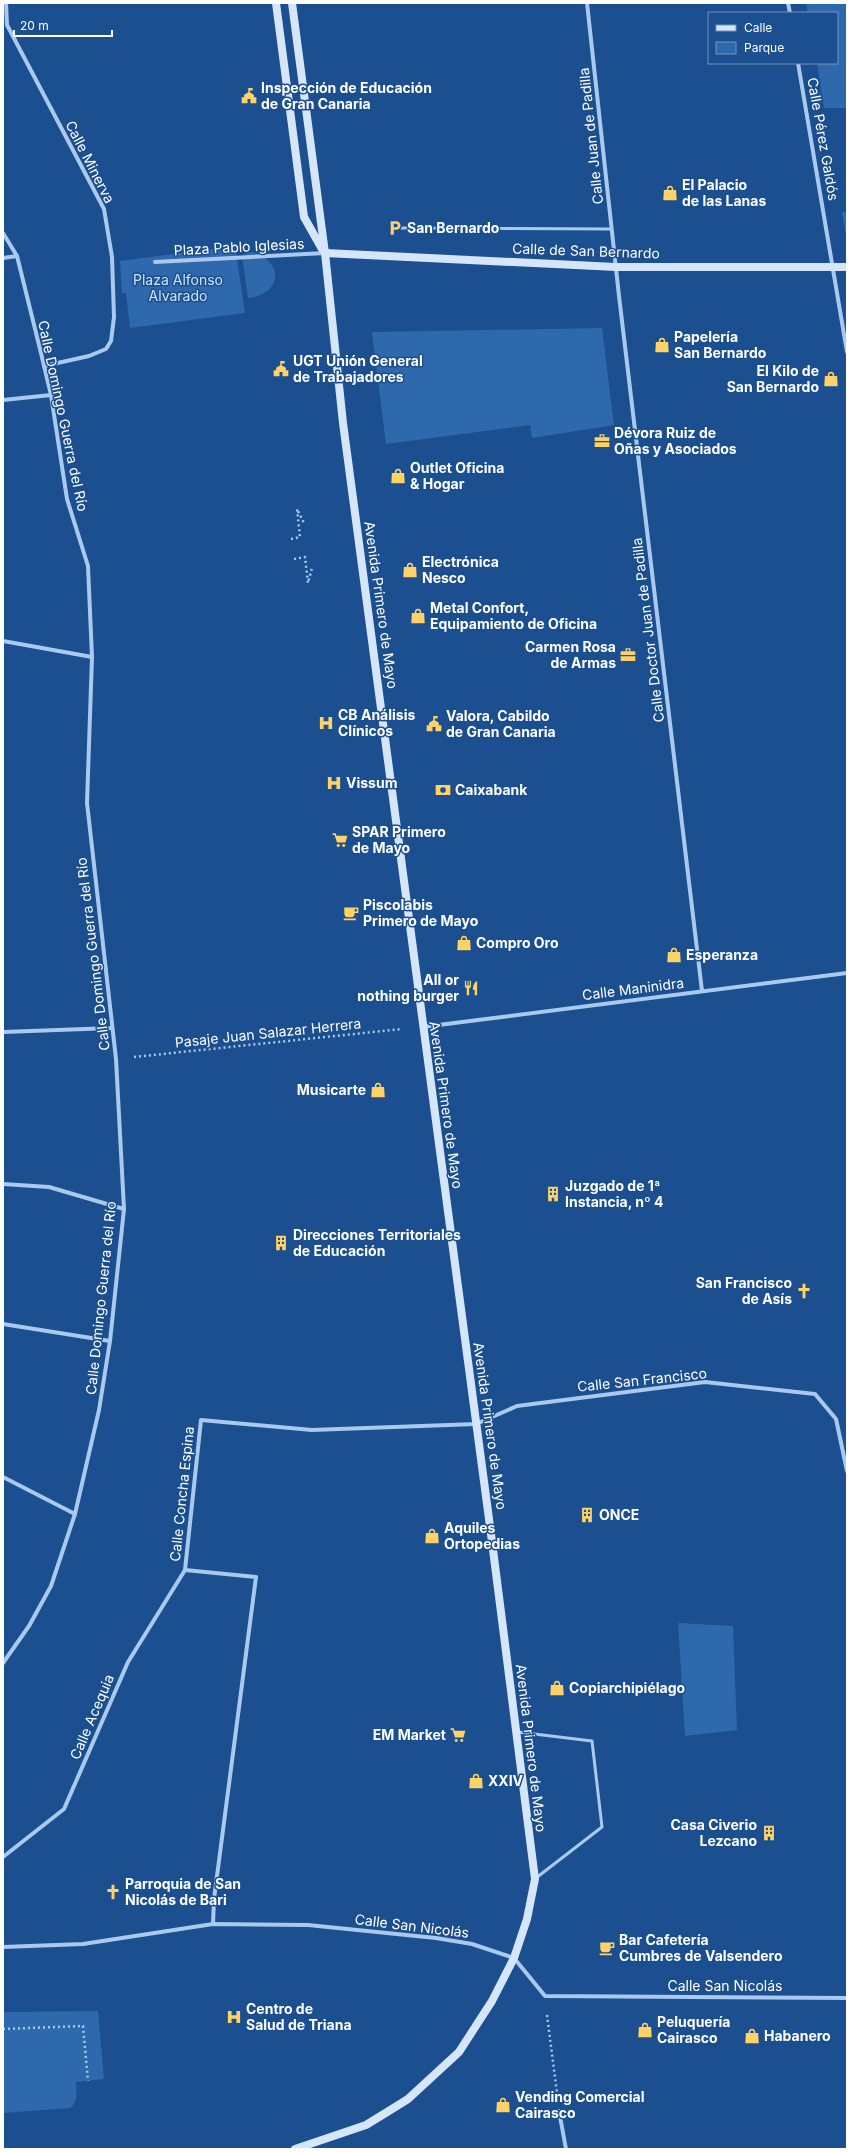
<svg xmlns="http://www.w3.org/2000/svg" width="850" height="2152" viewBox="0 0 850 2152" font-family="Inter,sans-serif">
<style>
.green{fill:#2e69ad}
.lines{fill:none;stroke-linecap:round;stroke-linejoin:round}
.path{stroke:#a9c9ee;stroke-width:2.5;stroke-dasharray:2 3;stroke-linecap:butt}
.lane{stroke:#a9c9ee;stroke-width:3}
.street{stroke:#a9c9ee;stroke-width:4}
.secondary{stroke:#d6e6fa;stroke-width:8}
.labels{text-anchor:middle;stroke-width:3;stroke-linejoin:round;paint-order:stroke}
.poi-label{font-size:14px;font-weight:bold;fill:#fff;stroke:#1b4f8f;text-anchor:start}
.street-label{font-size:14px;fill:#fff;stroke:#1b4f8f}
.park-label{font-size:14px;fill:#cfe3fa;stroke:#1b4f8f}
</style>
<rect width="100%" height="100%" fill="#1b4f8f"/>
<g class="green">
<polygon points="806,3 847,3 847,108 824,108 817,63 837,63 837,13 808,13"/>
<polygon points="842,212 847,212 847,243"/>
<polygon points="235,246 245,313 130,328 126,293 122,293 120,261"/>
<path d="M 252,252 C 284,261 283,294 248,298 L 242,255 Z"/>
<polygon points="602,328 614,425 532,438 530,425 386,444 372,332"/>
<polygon points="678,1623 733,1626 737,1730 685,1736"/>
<path d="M 98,2011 L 104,2079 L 76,2082 C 76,2092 79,2100 70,2108 L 3,2113 L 3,2012 Z"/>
</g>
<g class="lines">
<g class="path">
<polyline points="291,539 300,537 297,509 304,523"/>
<polyline points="294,559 305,557 308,583 312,568"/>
<polyline points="134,1057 402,1029"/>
<polyline points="547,2015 557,2093"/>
<polyline points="3,2029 83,2026 88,2081"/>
</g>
<g class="lane">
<polyline points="395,228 611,229"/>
<polyline points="518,1732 592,1741 602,1827 536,1878"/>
</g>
<g class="street">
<polyline points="6,3 7,25 104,209 112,257 114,317 111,341 106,349 89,356 44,366"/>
<polyline points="587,3 619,296 702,991"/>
<polyline points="788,3 790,13"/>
<polyline points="798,63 847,352"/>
<polyline points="3,233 17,256 40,349 51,395 67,499 88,566 92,657 87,803 116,1059 124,1209 110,1341 99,1410 75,1514 51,1586 29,1626 3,1663"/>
<polyline points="3,258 17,256"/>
<polyline points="155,262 325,253"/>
<polyline points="3,400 51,395"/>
<polyline points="3,641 92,657"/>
<polyline points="423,1027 847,973"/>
<polyline points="3,1032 112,1028"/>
<polyline points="3,1184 49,1187 124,1209"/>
<polyline points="3,1324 110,1341"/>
<polyline points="3,1477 75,1514"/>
<polyline points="3,1857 64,1809 128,1662 185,1570"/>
<polyline points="213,1924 214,1899 256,1577 185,1570 201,1420 312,1430 476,1424 517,1406 705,1382 815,1394 836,1419 847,1471"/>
<polyline points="3,1947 83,1944 213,1924 308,1925 436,1938 472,1944 514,1958 545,1996 847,1998"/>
<polyline points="559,2111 566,2149"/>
</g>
<g class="secondary">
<polyline points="276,3 304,217 322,249"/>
<polyline points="292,3 325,253 343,423 491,1534 535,1879 527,1919 514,1958 492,2001 459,2052 408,2099 392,2109 366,2125 295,2149"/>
<polyline points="325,253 616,267 847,267"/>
</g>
</g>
<defs>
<symbol id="civic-bare" viewBox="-9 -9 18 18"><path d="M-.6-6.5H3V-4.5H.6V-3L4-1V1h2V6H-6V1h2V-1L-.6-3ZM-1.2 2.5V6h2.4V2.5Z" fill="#ffd166" stroke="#1b4f8f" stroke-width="2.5" paint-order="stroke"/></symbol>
<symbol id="shop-bare" viewBox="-9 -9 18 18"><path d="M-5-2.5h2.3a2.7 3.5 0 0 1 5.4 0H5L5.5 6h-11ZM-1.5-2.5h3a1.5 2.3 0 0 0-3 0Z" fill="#ffd166" stroke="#1b4f8f" stroke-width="2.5" paint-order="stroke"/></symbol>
<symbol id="parking-bare" viewBox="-9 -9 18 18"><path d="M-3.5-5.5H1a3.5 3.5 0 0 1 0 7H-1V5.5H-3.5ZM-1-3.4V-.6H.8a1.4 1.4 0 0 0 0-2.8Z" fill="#ffd166" stroke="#1b4f8f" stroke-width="2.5" paint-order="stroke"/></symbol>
<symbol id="office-bare" viewBox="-9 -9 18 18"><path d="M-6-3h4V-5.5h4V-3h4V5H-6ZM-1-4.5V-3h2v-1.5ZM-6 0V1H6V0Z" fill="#ffd166" stroke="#1b4f8f" stroke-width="2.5" paint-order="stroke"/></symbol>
<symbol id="hospital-bare" viewBox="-9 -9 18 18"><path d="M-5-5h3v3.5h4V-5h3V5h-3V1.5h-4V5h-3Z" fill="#ffd166" stroke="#1b4f8f" stroke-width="2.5" paint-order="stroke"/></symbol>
<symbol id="bank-bare" viewBox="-9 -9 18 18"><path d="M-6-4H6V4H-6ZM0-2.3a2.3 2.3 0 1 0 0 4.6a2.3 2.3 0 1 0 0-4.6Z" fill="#ffd166" stroke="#1b4f8f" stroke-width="2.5" paint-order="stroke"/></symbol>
<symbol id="supermarket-bare" viewBox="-9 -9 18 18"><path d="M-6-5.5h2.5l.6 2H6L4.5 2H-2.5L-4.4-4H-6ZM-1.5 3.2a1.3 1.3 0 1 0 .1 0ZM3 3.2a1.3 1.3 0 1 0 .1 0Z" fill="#ffd166" stroke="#1b4f8f" stroke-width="2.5" paint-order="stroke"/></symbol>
<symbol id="cafe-bare" viewBox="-9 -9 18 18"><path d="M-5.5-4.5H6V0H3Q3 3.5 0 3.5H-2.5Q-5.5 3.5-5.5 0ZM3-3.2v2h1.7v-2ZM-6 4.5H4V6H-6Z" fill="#ffd166" stroke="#1b4f8f" stroke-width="2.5" paint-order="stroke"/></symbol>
<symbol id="restaurant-bare" viewBox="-9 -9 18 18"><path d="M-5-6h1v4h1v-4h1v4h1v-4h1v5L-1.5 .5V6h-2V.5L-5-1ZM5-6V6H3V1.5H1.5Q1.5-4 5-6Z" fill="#ffd166" stroke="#1b4f8f" stroke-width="2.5" paint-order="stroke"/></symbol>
<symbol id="building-bare" viewBox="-9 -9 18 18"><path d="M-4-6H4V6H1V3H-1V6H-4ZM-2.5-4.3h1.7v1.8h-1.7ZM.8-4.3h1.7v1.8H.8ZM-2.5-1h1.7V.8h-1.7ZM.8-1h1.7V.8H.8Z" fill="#ffd166" stroke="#1b4f8f" stroke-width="2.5" paint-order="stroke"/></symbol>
<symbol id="church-bare" viewBox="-9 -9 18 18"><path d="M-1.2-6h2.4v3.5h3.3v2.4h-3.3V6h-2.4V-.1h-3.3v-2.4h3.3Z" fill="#ffd166" stroke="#1b4f8f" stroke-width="2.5" paint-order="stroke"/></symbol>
</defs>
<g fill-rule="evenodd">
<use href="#civic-bare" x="238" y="85" width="22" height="22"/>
<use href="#shop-bare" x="659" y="182" width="22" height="22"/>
<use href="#parking-bare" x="384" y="217" width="22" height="22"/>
<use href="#shop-bare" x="651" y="334" width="22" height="22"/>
<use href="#civic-bare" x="270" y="358" width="22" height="22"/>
<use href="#shop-bare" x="820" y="368" width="22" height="22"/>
<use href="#office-bare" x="591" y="430" width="22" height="22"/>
<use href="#shop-bare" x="387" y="465" width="22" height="22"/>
<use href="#shop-bare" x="399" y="559" width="22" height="22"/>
<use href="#shop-bare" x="407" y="605" width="22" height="22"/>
<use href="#office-bare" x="617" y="644" width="22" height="22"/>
<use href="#hospital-bare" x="315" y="712" width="22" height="22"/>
<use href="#civic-bare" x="423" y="713" width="22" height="22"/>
<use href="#hospital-bare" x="323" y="772" width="22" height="22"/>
<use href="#bank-bare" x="432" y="779" width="22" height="22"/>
<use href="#supermarket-bare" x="329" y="829" width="22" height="22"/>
<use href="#cafe-bare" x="340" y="902" width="22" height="22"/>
<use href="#shop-bare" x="453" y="932" width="22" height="22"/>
<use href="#shop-bare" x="663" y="944" width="22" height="22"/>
<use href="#restaurant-bare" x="460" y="977" width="22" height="22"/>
<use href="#shop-bare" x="367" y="1079" width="22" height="22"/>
<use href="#building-bare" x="542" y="1183" width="22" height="22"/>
<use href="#building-bare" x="270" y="1232" width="22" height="22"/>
<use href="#church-bare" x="793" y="1280" width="22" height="22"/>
<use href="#building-bare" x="576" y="1504" width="22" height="22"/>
<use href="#shop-bare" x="421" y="1525" width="22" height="22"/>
<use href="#shop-bare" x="546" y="1677" width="22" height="22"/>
<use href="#supermarket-bare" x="447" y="1724" width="22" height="22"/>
<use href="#shop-bare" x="465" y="1770" width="22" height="22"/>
<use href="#building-bare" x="758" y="1822" width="22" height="22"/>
<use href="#church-bare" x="102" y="1881" width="22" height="22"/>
<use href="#cafe-bare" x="596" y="1937" width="22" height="22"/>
<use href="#hospital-bare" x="223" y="2006" width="22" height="22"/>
<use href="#shop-bare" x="634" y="2019" width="22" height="22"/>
<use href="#shop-bare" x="741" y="2025" width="22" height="22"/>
<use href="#shop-bare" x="492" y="2094" width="22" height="22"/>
</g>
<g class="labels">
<g class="poi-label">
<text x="261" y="93">Inspección de Educación<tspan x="261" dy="16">de Gran Canaria</tspan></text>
<text x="682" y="190">El Palacio<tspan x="682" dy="16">de las Lanas</tspan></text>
<text x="407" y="233">San Bernardo</text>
<text x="674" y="342">Papelería<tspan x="674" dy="16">San Bernardo</tspan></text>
<text x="293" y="366">UGT Unión General<tspan x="293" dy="16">de Trabajadores</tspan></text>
<text x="819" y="376" text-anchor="end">El Kilo de<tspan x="819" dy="16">San Bernardo</tspan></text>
<text x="614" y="438">Dévora Ruiz de<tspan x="614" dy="16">Oñas y Asociados</tspan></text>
<text x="410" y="473">Outlet Oficina<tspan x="410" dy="16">&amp; Hogar</tspan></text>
<text x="422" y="567">Electrónica<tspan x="422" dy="16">Nesco</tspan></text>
<text x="430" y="613">Metal Confort,<tspan x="430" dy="16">Equipamiento de Oficina</tspan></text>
<text x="616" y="652" text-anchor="end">Carmen Rosa<tspan x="616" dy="16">de Armas</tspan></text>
<text x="338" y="720">CB Análisis<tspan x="338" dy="16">Clínicos</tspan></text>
<text x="446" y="721">Valora, Cabildo<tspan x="446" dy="16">de Gran Canaria</tspan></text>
<text x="346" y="788">Vissum</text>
<text x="455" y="795">Caixabank</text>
<text x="352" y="837">SPAR Primero<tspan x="352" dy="16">de Mayo</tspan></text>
<text x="363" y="910">Piscolabis<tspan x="363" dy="16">Primero de Mayo</tspan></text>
<text x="476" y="948">Compro Oro</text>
<text x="686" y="960">Esperanza</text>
<text x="459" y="985" text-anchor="end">All or<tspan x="459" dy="16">nothing burger</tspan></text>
<text x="366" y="1095" text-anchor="end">Musicarte</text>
<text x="565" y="1191">Juzgado de 1ª<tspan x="565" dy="16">Instancia, nº 4</tspan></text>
<text x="293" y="1240">Direcciones Territoriales<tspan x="293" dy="16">de Educación</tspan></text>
<text x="792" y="1288" text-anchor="end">San Francisco<tspan x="792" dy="16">de Asís</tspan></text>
<text x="599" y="1520">ONCE</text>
<text x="444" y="1533">Aquiles<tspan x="444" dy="16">Ortopedias</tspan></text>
<text x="569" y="1693">Copiarchipiélago</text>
<text x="446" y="1740" text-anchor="end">EM Market</text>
<text x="488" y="1786">XXIV</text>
<text x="757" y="1830" text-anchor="end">Casa Civerio<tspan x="757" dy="16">Lezcano</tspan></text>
<text x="125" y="1889">Parroquia de San<tspan x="125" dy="16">Nicolás de Bari</tspan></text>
<text x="619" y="1945">Bar Cafetería<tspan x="619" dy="16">Cumbres de Valsendero</tspan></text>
<text x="246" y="2014">Centro de<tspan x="246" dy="16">Salud de Triana</tspan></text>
<text x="657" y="2027">Peluquería<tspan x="657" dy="16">Cairasco</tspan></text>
<text x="764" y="2041">Habanero</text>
<text x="515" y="2102">Vending Comercial<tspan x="515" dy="16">Cairasco</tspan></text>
</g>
<g class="street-label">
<text transform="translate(591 136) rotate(-96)" y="5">Calle Juan de Padilla</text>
<text transform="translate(823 139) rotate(80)" y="5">Calle Pérez Galdós</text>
<text transform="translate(90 162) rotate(63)" y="5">Calle Minerva</text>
<text transform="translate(239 247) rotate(-3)" y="5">Plaza Pablo Iglesias</text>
<text transform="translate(586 251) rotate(2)" y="5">Calle de San Bernardo</text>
<text transform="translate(63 416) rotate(78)" y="5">Calle Domingo Guerra del Río</text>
<text transform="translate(381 605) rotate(82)" y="5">Avenida Primero de Mayo</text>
<text transform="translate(648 630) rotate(-97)" y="5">Calle Doctor Juan de Padilla</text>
<text transform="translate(93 954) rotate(-97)" y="5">Calle Domingo Guerra del Río</text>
<text transform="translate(633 989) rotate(-7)" y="5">Calle Maninidra</text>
<text transform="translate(268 1033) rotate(-6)" y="5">Pasaje Juan Salazar Herrera</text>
<text transform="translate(446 1105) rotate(82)" y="5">Avenida Primero de Mayo</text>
<text transform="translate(101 1298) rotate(-84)" y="5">Calle Domingo Guerra del Río</text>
<text transform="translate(642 1380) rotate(-6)" y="5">Calle San Francisco</text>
<text transform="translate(490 1426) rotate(82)" y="5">Avenida Primero de Mayo</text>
<text transform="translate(182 1494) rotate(-84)" y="5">Calle Concha Espina</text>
<text transform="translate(92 1717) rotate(-67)" y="5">Calle Acequia</text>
<text transform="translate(531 1748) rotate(83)" y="5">Avenida Primero de Mayo</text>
<text transform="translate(412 1926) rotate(7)" y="5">Calle San Nicolás</text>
<text x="725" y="1991">Calle San Nicolás</text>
</g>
<g class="park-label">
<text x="178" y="285">Plaza Alfonso<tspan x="178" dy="16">Alvarado</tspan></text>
</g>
</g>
<rect width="850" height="2152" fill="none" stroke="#ffffff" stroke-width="8"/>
<rect x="708" y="12" width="130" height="52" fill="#1b4f8f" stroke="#7695bc"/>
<rect x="716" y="25" width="20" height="6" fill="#d6e6fa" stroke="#7695bc"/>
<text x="744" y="32" font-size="12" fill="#ffffff">Calle</text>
<rect x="716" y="42" width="20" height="12" fill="#2e69ad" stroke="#7695bc"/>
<text x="744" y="52" font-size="12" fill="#ffffff">Parque</text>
<path d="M14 30v6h98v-6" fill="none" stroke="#ffffff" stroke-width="2"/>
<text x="20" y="30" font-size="12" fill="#ffffff" stroke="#1b4f8f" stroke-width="3" paint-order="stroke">20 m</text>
</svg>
